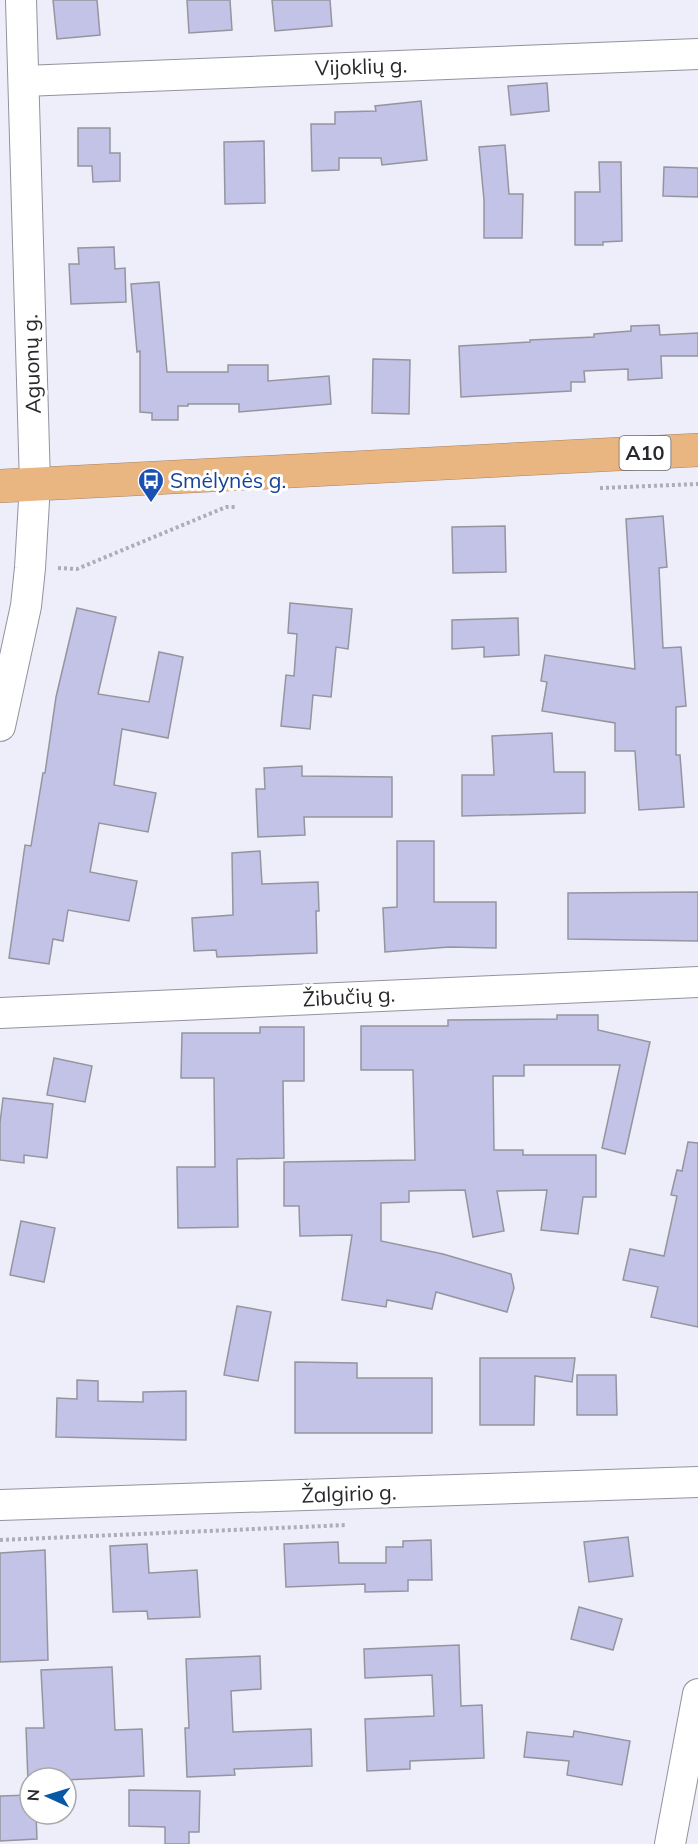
<svg xmlns="http://www.w3.org/2000/svg" width="698" height="1844" viewBox="0 0 698 1844" font-family="Mulish,sans-serif">
<style>
.building{fill:#c3c2e7;stroke:#95959f;stroke-width:1.5}
.lines{fill:none;stroke-linecap:round;stroke-linejoin:round}
.minor-casing{stroke:#93939e;stroke-width:32}
.highway-casing{stroke:#a68463;stroke-width:34}
.path{stroke:#adadb7;stroke-width:4;stroke-dasharray:3 3;stroke-linecap:butt}
.minor{stroke:#fff;stroke-width:30}
.highway{stroke:#e9b580;stroke-width:33}
.labels{text-anchor:middle;stroke-width:6;stroke-linejoin:round;paint-order:stroke}
.shield{fill:#fff;stroke:#69696c;stroke-width:1.5}
.shield-label{font-size:20px;font-weight:bold;fill:#29292d}
.street-label{font-size:21px;fill:#29292d;stroke:#fff}
.transit-label{font-size:21px;fill:#164399;stroke:#fff;text-anchor:start}
</style>
<rect width="100%" height="100%" fill="#eeeefa"/>
<g class="building">
<polygon points="53,0 97,0 100,35 57,39"/>
<polygon points="187,0 230,0 232,30 189,33"/>
<polygon points="272,0 330,0 332,26 275,31"/>
<polygon points="547,83 549,111 511,115 508,86"/>
<polygon points="421,101 427,160 382,165 381,158 339,158 339,170 312,171 311,124 335,124 335,112 376,111 375,106"/>
<polygon points="78,128 110,128 110,153 120,153 120,181 93,182 92,166 78,166"/>
<polygon points="264,141 265,203 225,204 224,142"/>
<polygon points="505,145 509,194 523,194 522,238 484,238 484,200 479,147"/>
<polygon points="599,162 621,162 622,241 603,242 603,245 575,245 575,192 600,192"/>
<polygon points="664,167 698,168 698,197 663,196"/>
<polygon points="114,247 115,269 125,268 126,302 71,304 69,264 79,264 78,248"/>
<polygon points="159,282 167,372 228,372 228,365 268,365 268,381 329,376 331,404 239,412 239,404 188,404 188,406 178,406 178,420 152,420 152,413 140,412 140,351 137,352 131,284"/>
<polygon points="659,325 660,335 698,333 698,356 661,356 662,378 628,380 628,369 584,371 585,382 571,382 571,391 461,397 459,346 530,342 530,340 594,337 594,334 631,331 631,326"/>
<polygon points="373,359 410,360 409,414 372,413"/>
<polygon points="663,516 667,567 659,568 663,648 681,647 686,706 676,707 676,755 680,755 684,807 639,810 635,751 615,751 615,723 542,711 547,682 541,681 545,655 635,669 626,519"/>
<polygon points="505,526 506,572 453,573 452,527"/>
<polygon points="290,603 352,609 348,649 336,647 331,697 313,695 310,729 281,726 286,675 294,676 297,634 288,633"/>
<polygon points="77,608 116,617 98,694 149,702 159,652 183,657 168,738 122,729 114,785 156,793 148,832 99,823 90,872 137,881 129,921 68,910 63,941 53,939 49,964 9,958 25,845 31,846 43,773 45,773 56,697"/>
<polygon points="518,618 519,655 484,657 484,647 452,649 452,620"/>
<polygon points="552,733 554,772 585,772 585,813 462,816 462,775 494,775 492,736"/>
<polygon points="302,766 302,776 392,777 392,817 304,817 305,835 258,837 256,789 265,789 264,768"/>
<polygon points="397,841 434,841 434,902 496,902 496,948 449,947 385,952 383,908 397,907"/>
<polygon points="260,851 262,884 318,882 319,911 316,911 317,953 217,957 216,950 194,951 192,918 233,915 232,853"/>
<polygon points="698,892 698,941 568,939 568,893"/>
<polygon points="557,1015 598,1015 598,1030 650,1042 625,1154 602,1148 620,1065 524,1065 524,1076 493,1076 494,1150 523,1150 523,1155 596,1155 596,1197 583,1197 578,1234 541,1230 547,1190 497,1191 504,1231 473,1237 465,1190 409,1191 409,1202 381,1203 381,1241 443,1254 511,1274 514,1288 507,1312 436,1292 432,1309 387,1300 386,1307 342,1300 352,1235 300,1236 299,1206 284,1206 284,1162 415,1160 413,1070 361,1070 361,1026 448,1026 448,1020 557,1019"/>
<polygon points="260,1027 304,1027 304,1081 283,1081 284,1158 237,1159 238,1227 178,1228 177,1167 215,1167 214,1078 181,1078 182,1033 260,1033"/>
<polygon points="54,1058 92,1066 85,1102 47,1095"/>
<polygon points="3,1098 53,1104 47,1158 24,1155 24,1163 0,1160 0,1123"/>
<polygon points="688,1142 698,1143 698,1327 651,1317 658,1287 623,1280 630,1249 664,1256 677,1196 671,1195 677,1170 682,1171"/>
<polygon points="21,1221 55,1228 44,1282 10,1275"/>
<polygon points="237,1306 271,1312 258,1381 224,1375"/>
<polygon points="480,1358 575,1358 572,1382 535,1376 534,1425 480,1425"/>
<polygon points="295,1362 357,1363 357,1378 432,1378 432,1433 295,1433"/>
<polygon points="577,1375 616,1375 617,1415 577,1415"/>
<polygon points="77,1380 98,1381 98,1401 143,1402 143,1392 186,1391 186,1440 56,1437 57,1398 77,1399"/>
<polygon points="628,1537 633,1576 589,1582 584,1542"/>
<polygon points="431,1540 432,1580 408,1580 408,1591 365,1592 365,1584 286,1587 284,1544 338,1542 339,1563 386,1563 386,1547 403,1547 403,1541"/>
<polygon points="147,1544 149,1573 197,1570 200,1617 148,1619 147,1611 113,1612 110,1546"/>
<polygon points="45,1550 48,1660 0,1662 0,1553"/>
<polygon points="579,1607 622,1619 613,1650 571,1639"/>
<polygon points="459,1645 461,1706 482,1705 484,1758 410,1761 410,1769 367,1771 365,1719 434,1716 432,1675 365,1678 364,1649"/>
<polygon points="260,1656 261,1689 231,1691 233,1732 311,1729 312,1766 234,1769 235,1775 187,1777 185,1728 189,1728 186,1659"/>
<polygon points="112,1667 115,1730 142,1729 144,1776 66,1780 66,1778 30,1778 30,1782 28,1782 26,1728 44,1728 41,1670"/>
<polygon points="574,1731 630,1741 622,1785 567,1775 569,1761 524,1757 527,1732 573,1737"/>
<polygon points="129,1790 200,1791 199,1832 189,1832 189,1844 165,1844 165,1827 129,1826"/>
<polygon points="30,1795 30,1814 36,1814 37,1839 0,1841 0,1796"/>
</g>
<g class="lines">
<defs>
<g id="minor">
<polyline points="24,81 698,54"/>
<polyline points="0,726 26,606 30,568 35,484 21,0"/>
<polyline points="0,1013 698,982"/>
<polyline points="0,1505 698,1482"/>
<polyline points="670,1844 698,1694"/>
</g>
<polyline id="highway" points="0,486 698,450"/>
</defs>
<use href="#minor" class="minor-casing"/>
<use href="#highway" class="highway-casing"/>
<g class="path">
<polyline points="600,488 698,484"/>
<polyline points="58,568 77,569 226,507 236,507"/>
<polyline points="0,1540 347,1525"/>
</g>
<use href="#minor" class="minor"/>
<use href="#highway" class="highway"/>
</g>
<defs>
<symbol id="bus-pin" viewBox="-11 -11 22 30"><path d="M0 17L-7.5 6A9.5 9.5 0 1 1 7.5 6Z" fill="#1a4fb4" stroke="#fff"/><path d="M-5-6H5V4H4V6H2V4H-2V6H-4V4H-5ZM-3.5-4V0h7V-4ZM-3.5 1.2v1.5H-2V1.2ZM2 1.2v1.5H3.5V1.2Z" fill="#fff"/></symbol>
</defs>
<g fill-rule="evenodd">
<use href="#bus-pin" x="136" y="466" width="30" height="40"/>
</g>
<g class="labels">
<rect class="shield" x="619.5" y="436" width="51" height="34" rx="4.5"/>
<g class="shield-label">
<text x="645" y="460">A10</text>
</g>
<g class="street-label">
<text transform="translate(361 67) rotate(-2)" y="7">Vijoklių g.</text>
<text transform="translate(32 364) rotate(-92)" y="7">Aguonų g.</text>
<text transform="translate(349 997) rotate(-3)" y="7">Žibučių g.</text>
<text transform="translate(349 1494) rotate(-2)" y="7">Žalgirio g.</text>
</g>
<g class="transit-label">
<text x="170" y="488">Smėlynės g.</text>
</g>
</g>
<g transform="translate(48 1796) rotate(274)"><circle r="28" fill="#ffffff" stroke="#a9a9ab" stroke-width="1.5"/>
<path d="M0-4.5L10 22L0 15L-10 22Z" fill="#0659a7"/>
<text y="-9" font-size="16" font-weight="bold" text-anchor="middle" fill="#29292d">N</text>
</g>
</svg>
